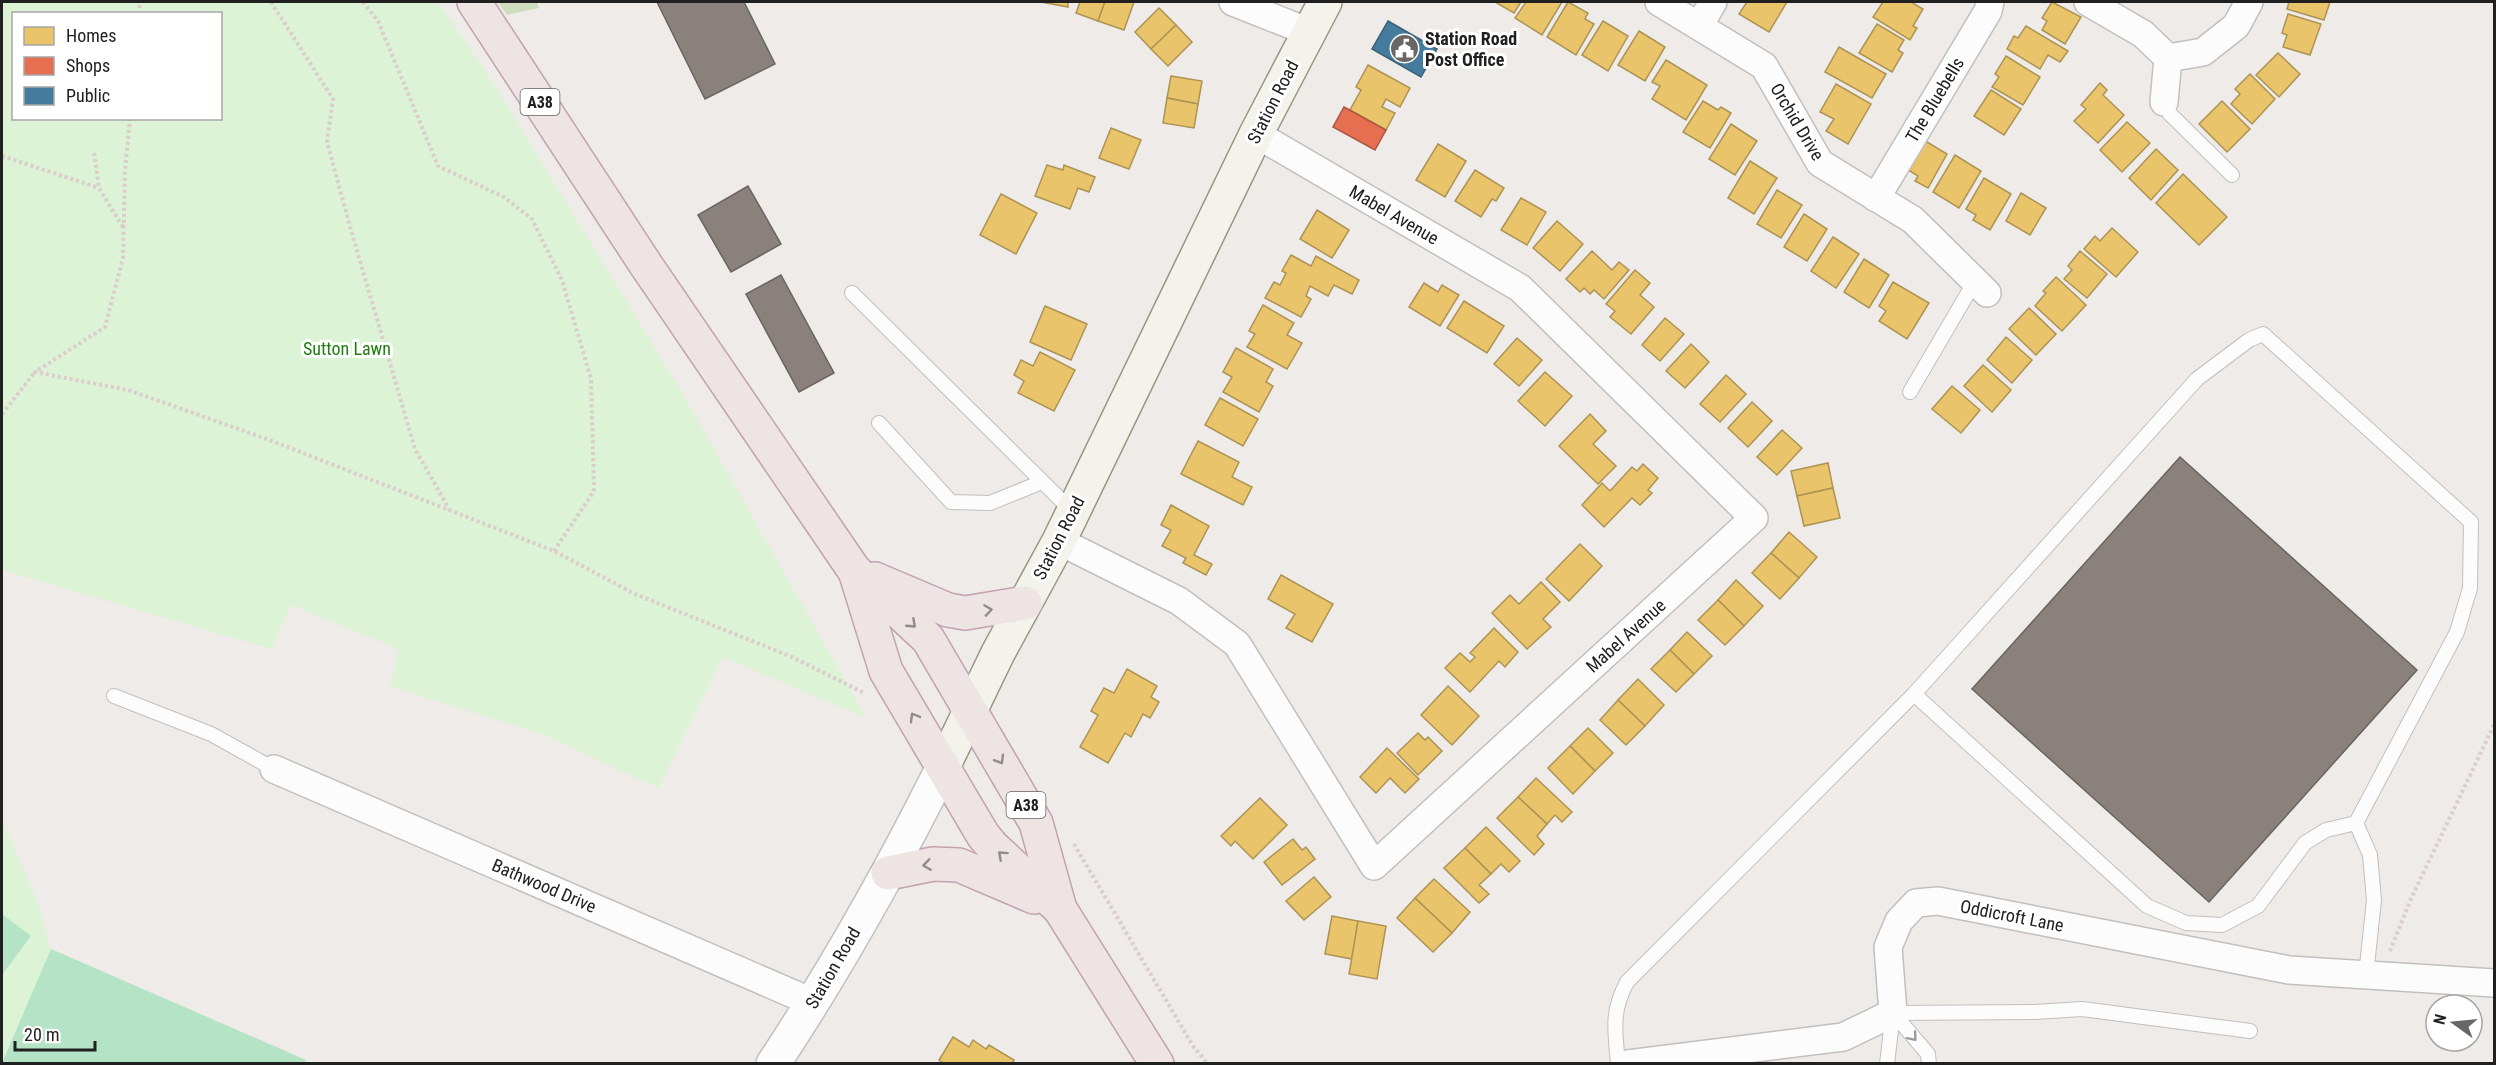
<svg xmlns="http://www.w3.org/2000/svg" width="2496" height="1065" viewBox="0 0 2496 1065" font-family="'Roboto Condensed',sans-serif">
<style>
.forest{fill:#d0dcbe}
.park{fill:#dcf3d5;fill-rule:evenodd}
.pitch{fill:#b5e3c5}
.homes{fill:#e9c46a;stroke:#ad9354;stroke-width:1.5}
.shops{fill:#e76f51;stroke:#ab5742;stroke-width:1.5}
.public{fill:#457b9d;stroke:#3a6078;stroke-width:1.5}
.industry{fill:#8a817c;stroke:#6a6460;stroke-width:1.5}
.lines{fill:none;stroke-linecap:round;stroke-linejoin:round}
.service-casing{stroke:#c1c0bf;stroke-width:16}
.minor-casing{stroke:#c1c0bf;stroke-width:30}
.tertiary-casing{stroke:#c1c0bf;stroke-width:36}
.secondary-casing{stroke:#999580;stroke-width:36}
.trunk-casing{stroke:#c3a0b2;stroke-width:36}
.path{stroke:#dbcccd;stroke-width:4;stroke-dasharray:3 3;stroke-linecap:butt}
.service{stroke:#fcfcfc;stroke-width:14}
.minor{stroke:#fcfcfc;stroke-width:27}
.tertiary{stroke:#fcfcfc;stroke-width:33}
.secondary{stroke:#f3f2eb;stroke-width:33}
.trunk{stroke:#eee4e4;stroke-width:33}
.oneway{stroke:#918c8c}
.oneway2{stroke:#999}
.labels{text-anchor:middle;stroke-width:6;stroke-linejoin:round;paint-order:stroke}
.shield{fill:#fff;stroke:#636363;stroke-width:1.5}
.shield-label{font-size:16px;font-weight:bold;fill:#202020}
.poi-label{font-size:18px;font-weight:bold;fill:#202020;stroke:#fff;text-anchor:start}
.street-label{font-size:18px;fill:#202020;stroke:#fff}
.park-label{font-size:18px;fill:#1f7e0e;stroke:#fff}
</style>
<rect width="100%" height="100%" fill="#eeebe8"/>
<polygon class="forest" points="498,2 537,2 539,8 507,15"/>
<g class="park">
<path d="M 2,2 L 437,2 L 484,68 L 684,396 L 866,718 L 723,657 L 658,788 L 544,735 L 390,686 L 399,649 L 291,605 L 271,649 L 2,570 ZM 14,14 L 220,14 L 220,118 L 14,118 Z"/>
<polygon points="2,820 37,901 51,949 312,1063 2,1063"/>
</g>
<g class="pitch">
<polygon points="2,914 31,936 2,975"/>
<polygon points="51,949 306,1060 304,1063 2,1063"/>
</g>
<g class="homes">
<polygon points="1041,2 1068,2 1068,7"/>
<polygon points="1080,2 1105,2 1098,21 1076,13"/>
<polygon points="1105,2 1134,2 1124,30 1098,21"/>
<polygon points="1495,2 1521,2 1514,13"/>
<polygon points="1526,2 1562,2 1542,35 1515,18"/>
<polygon points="1568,2 1588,13 1585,19 1594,24 1576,55 1547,37"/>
<polygon points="1747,2 1787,2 1769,32 1739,14"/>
<polygon points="1883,2 1911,2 1923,9 1913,26 1917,28 1910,40 1873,17"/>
<polygon points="2052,2 2081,17 2065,44 2042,30 2047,21 2042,18"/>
<polygon points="2289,2 2330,2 2324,20 2287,9"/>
<polygon points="1159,8 1176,25 1151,49 1135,32"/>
<polygon points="2288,14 2321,24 2310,55 2283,47 2287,35 2282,33"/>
<polygon points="1603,21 1628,36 1608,71 1582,55"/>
<polygon points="1877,24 1904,40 1898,50 1903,53 1892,72 1859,53"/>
<polygon points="1176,25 1192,42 1168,66 1151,49"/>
<polygon points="2026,26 2068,51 2060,62 2048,55 2040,69 2007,49 2014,36 2018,38"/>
<polygon points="1639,31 1665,47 1645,81 1618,65"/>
<polygon points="1839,47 1886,74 1872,98 1825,72"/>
<polygon points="2278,53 2300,74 2279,97 2256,75"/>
<polygon points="2006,56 2040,77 2023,105 1992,87 1999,77 1995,74"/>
<polygon points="1666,60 1707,85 1686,120 1652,99 1660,86 1652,82"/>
<polygon points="1368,65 1410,88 1400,107 1386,99 1382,107 1395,113 1386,130 1350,110 1361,90 1356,87"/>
<polygon points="2250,74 2275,99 2252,124 2231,104 2240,94 2235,89"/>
<polygon points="1171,76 1202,81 1198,104 1167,98"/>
<polygon points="2100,83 2107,90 2103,95 2124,115 2098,143 2074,121 2086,109 2081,105"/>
<polygon points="1836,84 1871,104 1848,144 1826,131 1834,119 1820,112"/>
<polygon points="1991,90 2021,109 2004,135 1974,116"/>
<polygon points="1167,98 1198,104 1194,128 1163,123"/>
<polygon points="1703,101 1718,110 1721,107 1731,113 1710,148 1683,132"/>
<polygon points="2222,101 2250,129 2227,152 2199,124"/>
<polygon points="2127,122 2150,143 2122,172 2100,150"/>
<polygon points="1731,124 1757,141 1735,175 1709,159"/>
<polygon points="1111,128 1141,140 1129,169 1099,158"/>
<polygon points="1922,139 1947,154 1928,188 1915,181 1918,176 1905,168"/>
<polygon points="1438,144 1466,161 1445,197 1416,180"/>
<polygon points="2156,149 2178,170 2151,200 2129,178"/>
<polygon points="1955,155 1981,171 1959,208 1933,192"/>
<polygon points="1750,161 1777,178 1754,214 1728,198"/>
<polygon points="1047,165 1063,170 1064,165 1095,177 1089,192 1078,188 1070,209 1035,196"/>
<polygon points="1475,170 1504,188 1496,201 1492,199 1481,217 1455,201"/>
<polygon points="2183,174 2227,217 2199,245 2156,203"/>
<polygon points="1984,178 2011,194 1990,230 1973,220 1976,215 1966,209"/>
<polygon points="1777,190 1802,205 1781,238 1757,224"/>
<polygon points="2021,193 2046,208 2030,235 2006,221"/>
<polygon points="1001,194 1037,213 1016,254 980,235"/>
<polygon points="1521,198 1546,212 1527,245 1501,230"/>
<polygon points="1317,210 1349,230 1332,258 1300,239"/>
<polygon points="1804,214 1827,229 1807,261 1784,247"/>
<polygon points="1557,221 1583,244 1560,271 1533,248"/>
<polygon points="2112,228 2138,252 2116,277 2084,249 2095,236 2100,241"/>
<polygon points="1833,237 1859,254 1836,288 1811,271"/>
<polygon points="1592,251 1612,270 1619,262 1629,270 1604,299 1594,290 1590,294 1584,288 1580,292 1566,279"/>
<polygon points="2080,251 2107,274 2087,298 2064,279 2072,270 2068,266"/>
<polygon points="1291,255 1311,266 1316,256 1359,280 1352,294 1334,285 1328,296 1310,286 1306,296 1311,299 1301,317 1265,298 1274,282 1280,285 1286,273 1282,271"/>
<polygon points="1864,259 1889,275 1869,308 1844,292"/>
<polygon points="1635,270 1650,283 1640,295 1654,307 1631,334 1610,317 1615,311 1606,304"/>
<polygon points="2056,277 2086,305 2062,331 2035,306 2046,293 2043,291"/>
<polygon points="1893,282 1929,303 1907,339 1879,321 1886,311 1879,306"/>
<polygon points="1424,283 1438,292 1442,285 1459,295 1440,326 1409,307"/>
<polygon points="1464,301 1504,326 1487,353 1447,328"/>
<polygon points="1263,305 1294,323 1287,335 1302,343 1287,369 1247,347 1255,334 1249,331"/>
<polygon points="1045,306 1087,324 1071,360 1030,342"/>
<polygon points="2029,308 2056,334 2036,355 2009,329"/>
<polygon points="1665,318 1684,334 1660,361 1642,345"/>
<polygon points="2006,337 2032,360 2012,383 1987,360"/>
<polygon points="1517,338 1542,360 1519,386 1494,364"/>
<polygon points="1691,344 1709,362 1685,388 1666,371"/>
<polygon points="1236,348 1273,369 1266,382 1273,386 1259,412 1223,392 1232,377 1223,372"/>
<polygon points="1040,352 1075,370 1054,411 1018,393 1024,381 1014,375 1021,360 1033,366"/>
<polygon points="1983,365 2011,390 1992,412 1964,386"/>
<polygon points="1545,372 1572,396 1545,426 1518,401"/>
<polygon points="1726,375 1746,394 1720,422 1700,404"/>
<polygon points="1952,386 1980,410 1961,433 1932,409"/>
<polygon points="1220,398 1258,419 1243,446 1205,425"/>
<polygon points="1752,402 1772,421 1748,447 1728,428"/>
<polygon points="1590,414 1606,431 1593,444 1616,466 1598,484 1559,446"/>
<polygon points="1782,430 1802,448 1777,475 1757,457"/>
<polygon points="1198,441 1239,462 1232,477 1252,487 1243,505 1181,474"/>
<polygon points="1828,463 1833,488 1797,496 1791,471"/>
<polygon points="1643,464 1658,478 1648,490 1652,493 1640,505 1632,498 1604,527 1582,505 1602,483 1610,491 1632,467 1637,471"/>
<polygon points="1833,488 1840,518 1804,526 1797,496"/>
<polygon points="1171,505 1209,526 1194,555 1212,564 1206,575 1183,563 1186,558 1162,546 1171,530 1161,525"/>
<polygon points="1789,532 1817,557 1799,578 1771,553"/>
<polygon points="1580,544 1602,566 1569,601 1546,579"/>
<polygon points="1771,553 1799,578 1780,599 1752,573"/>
<polygon points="1281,575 1333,604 1312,642 1286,628 1295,614 1268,599"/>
<polygon points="1736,580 1763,606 1744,626 1718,600"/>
<polygon points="1541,582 1560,602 1543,619 1551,627 1527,649 1492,613 1510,595 1519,604"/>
<polygon points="1718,600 1744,626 1725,645 1698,620"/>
<polygon points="1494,628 1518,652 1505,667 1499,661 1470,692 1445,668 1460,653 1470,662 1475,657 1470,653"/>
<polygon points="1687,632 1712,656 1694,674 1670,650"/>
<polygon points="1670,650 1694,674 1676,692 1651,669"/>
<polygon points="1127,669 1157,686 1151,697 1159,702 1150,718 1143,714 1131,737 1125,733 1108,763 1080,747 1098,715 1091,711 1104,688 1114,693"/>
<polygon points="1638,679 1664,705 1645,726 1618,700"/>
<polygon points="1448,686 1479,716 1452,745 1421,715"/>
<polygon points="1618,700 1645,726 1626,745 1600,720"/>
<polygon points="1588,728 1613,753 1595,771 1570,746"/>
<polygon points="1418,733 1425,740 1428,737 1442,751 1418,775 1397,753"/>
<polygon points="1570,746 1595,771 1573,794 1548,768"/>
<polygon points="1387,748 1419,779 1405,793 1390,778 1376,793 1360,777"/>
<polygon points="1536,778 1572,812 1562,822 1555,815 1547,824 1518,797"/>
<polygon points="1518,797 1547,824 1537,836 1544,844 1534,855 1497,818"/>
<polygon points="1260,798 1287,825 1253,859 1235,841 1231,846 1221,836"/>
<polygon points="1486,827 1520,861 1509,872 1501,864 1491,874 1465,848"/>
<polygon points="1293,839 1302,850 1306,847 1315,859 1282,885 1264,862"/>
<polygon points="1465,848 1491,874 1479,885 1489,894 1479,903 1444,868"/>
<polygon points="1314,877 1331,897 1304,920 1286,901"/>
<polygon points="1434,879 1470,912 1452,933 1415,898"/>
<polygon points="1415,898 1452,933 1433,952 1397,918"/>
<polygon points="1332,916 1358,921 1352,959 1325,954"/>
<polygon points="1358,921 1386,926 1377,979 1349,974"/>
<polygon points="953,1037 969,1047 973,1040 986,1049 989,1045 1014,1060 1012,1064 944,1064 939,1060"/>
</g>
<polygon class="shops" points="1344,107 1386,130 1375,150 1333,127"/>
<polygon class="public" points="1388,21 1437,49 1421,77 1372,49"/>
<g class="industry">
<polygon points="657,2 744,2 775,64 705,99"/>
<polygon points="748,186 781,244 731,272 698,215"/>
<polygon points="781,275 834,373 799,392 746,294"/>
<polygon points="2180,457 2417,670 2209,902 1972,689"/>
</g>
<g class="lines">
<defs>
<g id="service">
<polyline points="2164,102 2170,114 2232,175"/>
<polyline points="852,293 1073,512"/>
<polyline points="1910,392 1975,281"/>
<polyline points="879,423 951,502 990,503 1042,482"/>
<polyline points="114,696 211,734 274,769"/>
<polyline points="2356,823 2370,855 2374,900 2366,975"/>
<polyline points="1893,1013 2035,1012 2082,1009 2250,1031"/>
<polyline points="1893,1013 1928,1054 1929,1064"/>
<path d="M 1618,1064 C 1615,1030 1611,1012 1627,982 L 1914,694 L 2197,379 L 2249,340 L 2263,334 L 2471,522 L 2470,588 L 2457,632 L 2356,823 L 2326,830 L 2305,843 L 2258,906 L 2222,925 L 2186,923 L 2147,906 L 1914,694"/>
<polyline points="1887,1064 1893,1013"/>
</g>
<g id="minor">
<polyline points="1233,2 1309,32"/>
<polyline points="1659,2 1764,66 1820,163 1913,220 1987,293"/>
<polyline points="2088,2 2143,34 2168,58 2203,52 2236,26 2249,2"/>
<polyline points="1699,26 1713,2"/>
<polyline points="2164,102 2168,58"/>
<polyline points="1876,198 1988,11 1990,2"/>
<polyline points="1059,541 1179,601 1237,644 1374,866 1754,518 1520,288 1256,134"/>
<polyline points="274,769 814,1003"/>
<polyline points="1628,1064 1843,1037 1893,1013 1888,947 1899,921 1916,903 1938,901 2289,970 2494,983"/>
</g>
<path id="tertiary" d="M 773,1064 C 836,969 892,869 943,767"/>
<polyline id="secondary" points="943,767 998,653 1059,541 1256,134 1325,2"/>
<g id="trunk">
<polyline points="474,2 646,265 854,570 928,639 1036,823 1060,909"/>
<polyline points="855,571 886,671 983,835 992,846 1060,909 1157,1064"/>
<polyline points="875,579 948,610 965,613 1025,603"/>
<polyline points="888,873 933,864 959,865 1034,897"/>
</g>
</defs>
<use href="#service" class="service-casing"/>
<use href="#minor" class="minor-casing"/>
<use href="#tertiary" class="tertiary-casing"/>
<use href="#secondary" class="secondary-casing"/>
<use href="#trunk" class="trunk-casing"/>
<g class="path">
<polyline points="271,2 333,99 327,142 351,230 415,449 449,509"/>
<polyline points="363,2 378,21 438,166 504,197 532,219 562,280 591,379 594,491 554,551"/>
<polyline points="139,14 140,2"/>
<polyline points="130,118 125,171 123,258 105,327 35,372 128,390 267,439 554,551 635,594 792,657 864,693"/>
<polyline points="94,153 99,188 124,229"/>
<polyline points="2,156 99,188"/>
<polyline points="2,414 35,372"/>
<polyline points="1074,844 1193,1046 1208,1064"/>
<polyline points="2390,951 2410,901 2494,725"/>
</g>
<use href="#service" class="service"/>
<use href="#minor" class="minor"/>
<use href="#tertiary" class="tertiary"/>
<use href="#secondary" class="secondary"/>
<use href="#trunk" class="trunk"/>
</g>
<defs><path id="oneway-chevron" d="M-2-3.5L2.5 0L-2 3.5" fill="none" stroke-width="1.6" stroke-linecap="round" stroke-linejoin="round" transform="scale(1.5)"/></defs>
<g class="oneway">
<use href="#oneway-chevron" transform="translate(988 610) rotate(-8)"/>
<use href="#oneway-chevron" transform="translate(912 624) rotate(43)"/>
<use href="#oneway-chevron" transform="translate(914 717) rotate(-120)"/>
<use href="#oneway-chevron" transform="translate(1000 760) rotate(59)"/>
<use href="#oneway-chevron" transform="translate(1002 855) rotate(-138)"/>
<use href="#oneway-chevron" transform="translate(927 865) rotate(172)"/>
</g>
<use class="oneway2" href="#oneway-chevron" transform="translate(1913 1037) rotate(50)"/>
<defs>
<symbol id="civic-disc" viewBox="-11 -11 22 22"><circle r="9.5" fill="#686766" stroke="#fff"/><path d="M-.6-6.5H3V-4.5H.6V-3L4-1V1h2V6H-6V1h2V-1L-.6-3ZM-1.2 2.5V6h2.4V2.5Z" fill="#fff"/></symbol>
</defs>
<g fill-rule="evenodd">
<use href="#civic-disc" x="1388" y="32" width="33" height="33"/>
</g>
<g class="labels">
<g class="shield">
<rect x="520.5" y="89" width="39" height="26" rx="4.5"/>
<rect x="1006.5" y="792" width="39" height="26" rx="4.5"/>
</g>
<g class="shield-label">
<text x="540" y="108">A38</text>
<text x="1026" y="811">A38</text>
</g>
<g class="poi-label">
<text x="1425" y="45">Station Road<tspan x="1425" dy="21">Post Office</tspan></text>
</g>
<g class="street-label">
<text transform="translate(1935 100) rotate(-59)" y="6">The Bluebells</text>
<text transform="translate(1273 102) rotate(-63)" y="6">Station Road</text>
<text transform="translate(1797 122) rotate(59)" y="6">Orchid Drive</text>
<text transform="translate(1394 215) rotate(30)" y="6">Mabel Avenue</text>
<text transform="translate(1059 538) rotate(-63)" y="6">Station Road</text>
<text transform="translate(1626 636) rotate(-42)" y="6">Mabel Avenue</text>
<text transform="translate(544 886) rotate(23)" y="6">Bathwood Drive</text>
<text transform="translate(2012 916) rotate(11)" y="6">Oddicroft Lane</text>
<text transform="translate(833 968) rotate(-60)" y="6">Station Road</text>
</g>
<g class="park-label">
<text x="347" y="355">Sutton Lawn</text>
</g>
</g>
<rect width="2496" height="1065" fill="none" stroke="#202020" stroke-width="6"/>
<rect x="12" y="12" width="210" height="108" fill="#ffffff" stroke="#a6a6a6" stroke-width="1.5"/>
<rect x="24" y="27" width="30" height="18" fill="#e9c46a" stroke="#a6a6a6" stroke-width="1.5"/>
<text x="66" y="42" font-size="18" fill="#202020">Homes</text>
<rect x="24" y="57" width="30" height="18" fill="#e76f51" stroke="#a6a6a6" stroke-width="1.5"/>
<text x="66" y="72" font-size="18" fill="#202020">Shops</text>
<rect x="24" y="87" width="30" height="18" fill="#457b9d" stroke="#a6a6a6" stroke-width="1.5"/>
<text x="66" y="102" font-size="18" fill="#202020">Public</text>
<g transform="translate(2454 1023) rotate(285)"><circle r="28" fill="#ffffff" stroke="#a6a6a6" stroke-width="1.5"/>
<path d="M0-4.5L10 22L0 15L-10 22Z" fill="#686766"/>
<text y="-9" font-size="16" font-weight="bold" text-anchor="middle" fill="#202020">N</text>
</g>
<path d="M15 1041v9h80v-9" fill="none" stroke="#202020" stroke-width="3"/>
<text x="24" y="1041" font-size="18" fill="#202020" stroke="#ffffff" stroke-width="4.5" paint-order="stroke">20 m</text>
</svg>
